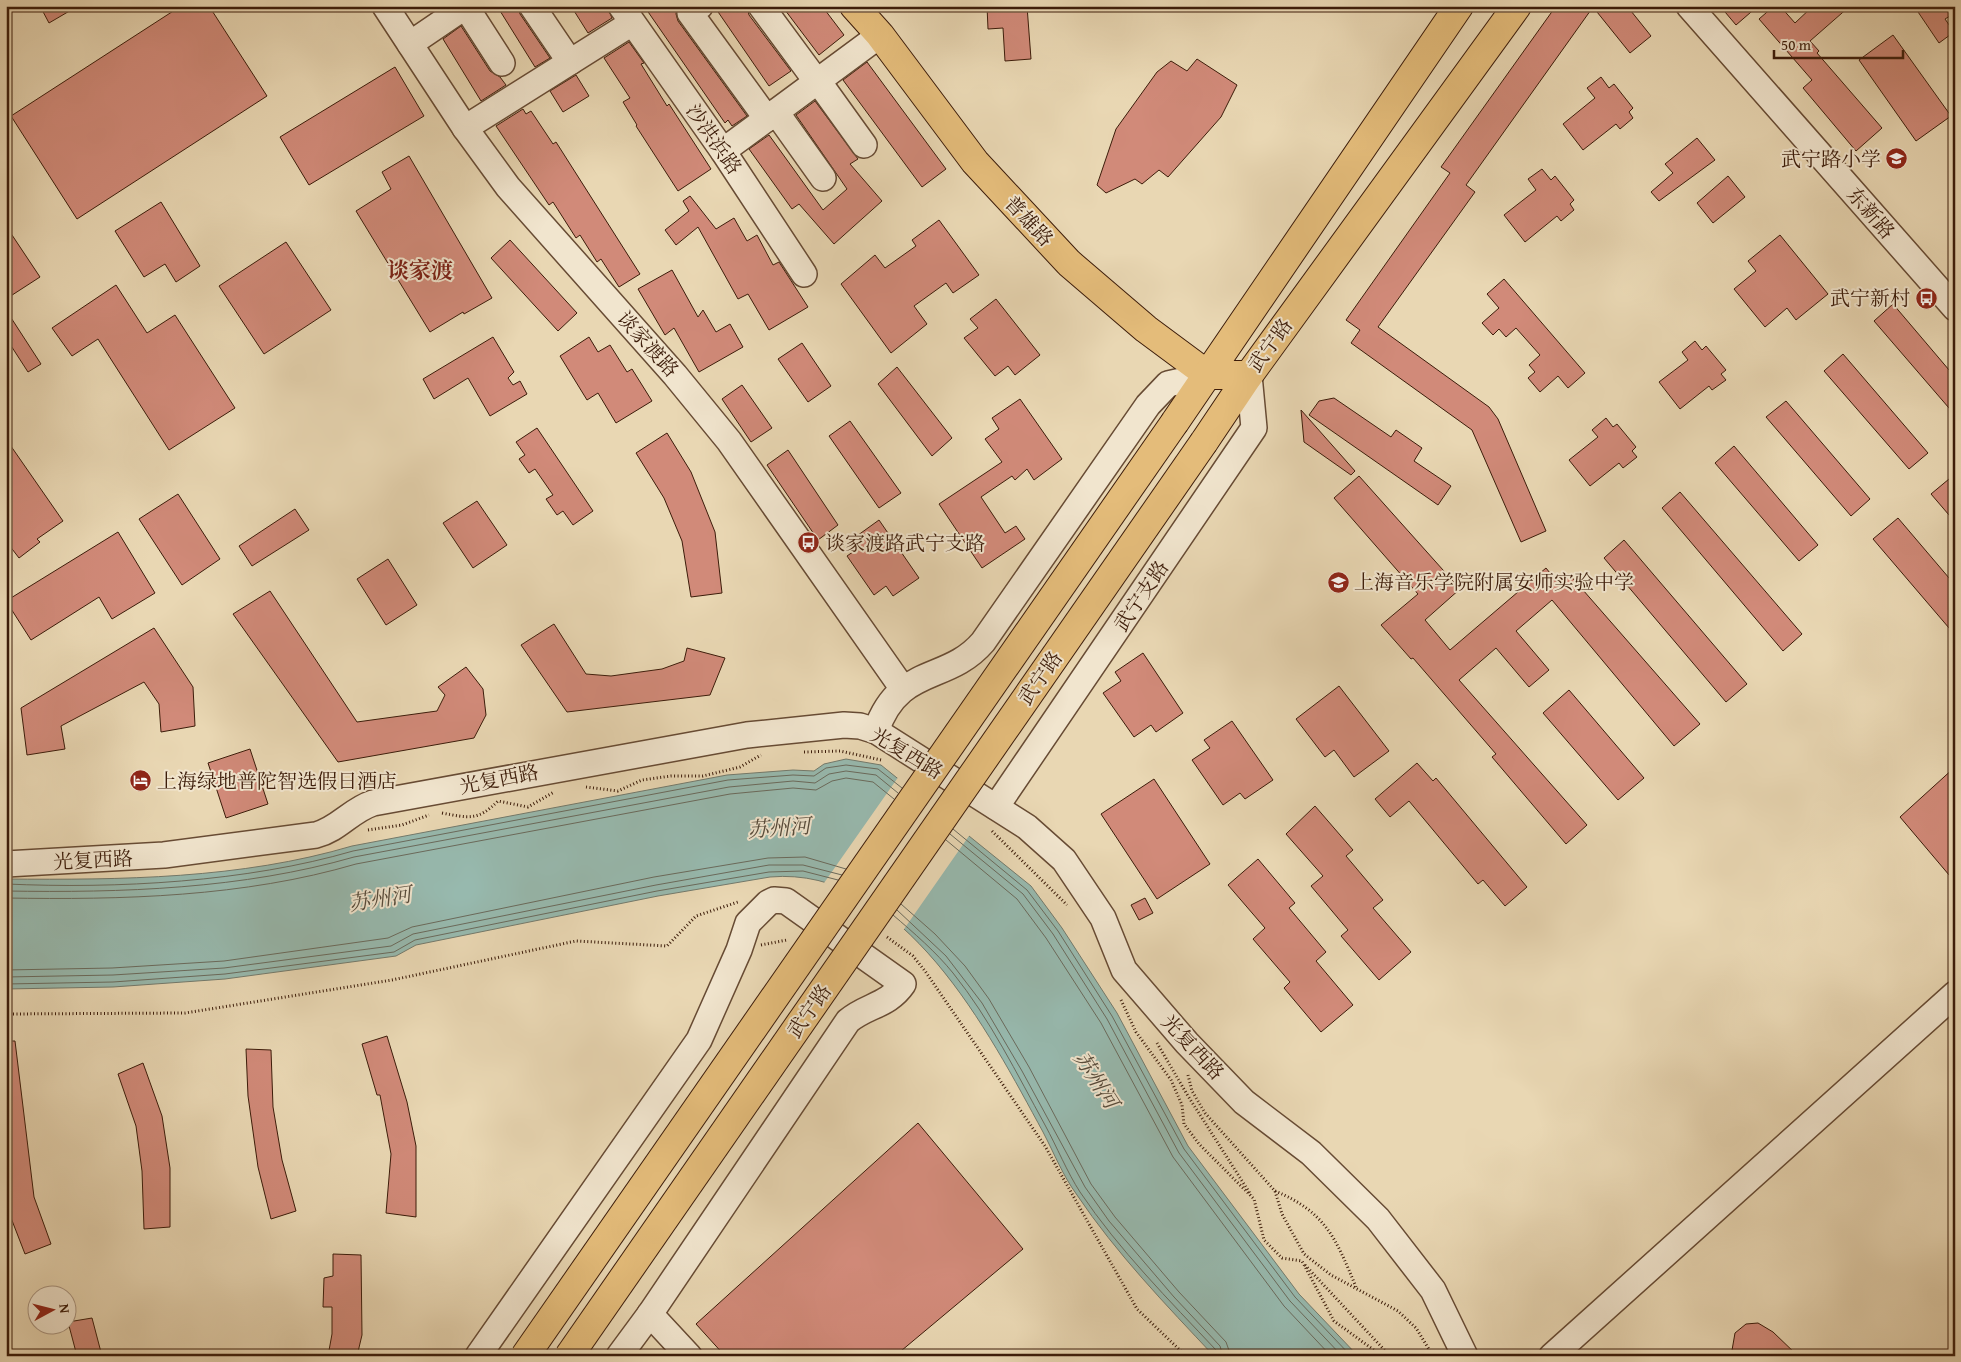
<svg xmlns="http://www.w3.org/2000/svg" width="1961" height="1362" viewBox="0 0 1961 1362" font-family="'Gentium Book Plus','Noto Serif SC',serif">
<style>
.water{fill:#97b9ae;stroke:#737a6c}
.pier{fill:#e9d7b3}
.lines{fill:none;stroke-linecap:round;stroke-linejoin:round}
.shore{stroke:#6a6a5c;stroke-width:1}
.building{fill:#d18a79;stroke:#3c1c0a}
.minor-casing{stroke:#674b34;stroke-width:28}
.major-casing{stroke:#3c1c0a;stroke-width:30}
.path{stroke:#3c1c0a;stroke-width:3;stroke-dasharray:1 2.5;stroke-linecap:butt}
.minor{stroke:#f1e5ce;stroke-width:25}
.major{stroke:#e4bc7a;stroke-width:28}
.major-bridge-casing{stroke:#3c1c0a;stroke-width:30;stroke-linecap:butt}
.major-bridge{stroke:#e4bc7a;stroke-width:28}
.labels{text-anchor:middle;stroke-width:4;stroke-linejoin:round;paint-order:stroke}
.street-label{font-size:20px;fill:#3c1c0a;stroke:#f1e5ce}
.poi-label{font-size:20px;fill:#3c1c0a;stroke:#f1e5ce;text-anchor:start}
.water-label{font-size:21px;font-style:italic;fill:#574b3b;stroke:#f1e5ce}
.quarter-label{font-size:22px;font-weight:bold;fill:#7a1f14;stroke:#f1e5ce}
</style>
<rect width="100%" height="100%" fill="#e9d7b3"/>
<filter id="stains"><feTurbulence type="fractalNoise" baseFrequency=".004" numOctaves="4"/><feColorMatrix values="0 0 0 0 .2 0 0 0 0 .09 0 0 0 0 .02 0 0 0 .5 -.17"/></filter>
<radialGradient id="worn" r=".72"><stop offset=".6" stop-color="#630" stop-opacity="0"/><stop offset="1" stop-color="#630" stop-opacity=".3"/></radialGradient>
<path class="water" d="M 846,759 L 881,765 L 1031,886 L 1062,928 L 1117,1013 L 1188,1146 L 1299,1294 L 1358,1356 L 1214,1356 C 1166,1305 1116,1253 1077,1195 C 1063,1176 1054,1153 1043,1132 C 989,1033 904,865 770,877 L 658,896 L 416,945 L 396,956 L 225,979 L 113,987 L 6,989 L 6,879 C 121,880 241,879 352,846 L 727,775 L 793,770 L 814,771 L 824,764 Z"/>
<polygon class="pier" points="899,776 971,833 902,932 875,910 852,895 824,883"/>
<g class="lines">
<g class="shore">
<polyline points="953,829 1027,890 1058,931 1112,1016 1184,1149 1295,1297 1351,1356"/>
<polyline points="950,834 1023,894 1053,934 1107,1019 1179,1153 1290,1301 1342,1356"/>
<polyline points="946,840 1017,899 1046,938 1101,1023 1173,1157 1284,1306 1331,1356"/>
<path d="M 6,884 C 117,889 247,882 353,851 L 728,780 L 793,775 L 814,776 L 826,768 L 846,765 L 878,769 L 902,788"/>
<path d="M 6,891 C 122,893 243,889 354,857 L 729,787 L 793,781 L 815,783 L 829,774 L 846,771 L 876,775 L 898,793"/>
<path d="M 6,898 C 122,900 244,897 356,864 L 730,794 L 793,788 L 816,790 L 832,781 L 846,778 L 873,782 L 894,799"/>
<polyline points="901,904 935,934 965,966 989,999 1029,1067 1091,1184 1115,1217 1179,1292 1226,1342 1231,1356"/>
<polyline points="897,910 946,956 982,1003 1022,1071 1085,1187 1109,1221 1174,1297 1220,1346 1223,1356"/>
<path d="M 893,915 C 914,933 936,952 953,973 C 990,1019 1017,1074 1045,1125 C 1057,1147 1067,1172 1080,1192 C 1119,1250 1169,1300 1216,1350 L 1217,1356"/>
<polyline points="6,970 112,968 224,961 388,938 412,927 654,877 768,858 805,857 846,869"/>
<polyline points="6,977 113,975 224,968 391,946 413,934 656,885 769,865 803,865 842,875"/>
<polyline points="6,984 113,982 225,974 394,952 415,940 657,891 769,872 803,871 838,880"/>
</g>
</g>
<g class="building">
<polygon points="40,6 78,6 49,23"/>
<polygon points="181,6 209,6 267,96 77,219 11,116"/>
<polygon points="497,6 518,6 520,14 550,58 535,67"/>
<polygon points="571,6 607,6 612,18 588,33"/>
<polygon points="644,6 677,6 676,14 678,21 747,116 732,126 728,120 725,123"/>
<polygon points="714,6 747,6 749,15 791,71 769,86"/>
<polygon points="782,6 822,6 844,35 819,55"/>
<polygon points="987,6 1027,6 1031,59 1005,61 1003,28 988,29"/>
<polygon points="1556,6 1627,6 1651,36 1630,53 1593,7 1466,185 1475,192 1378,327 1489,407 1498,419 1546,531 1521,542 1472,430 1351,343 1360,330 1346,320 1450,173 1441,167"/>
<polygon points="1720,6 1758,6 1736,25"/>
<polygon points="1774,6 1780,6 1795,23 1813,6 1850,6 1810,41 1819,51 1817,53 1882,128 1856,151 1803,88 1812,80 1759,19"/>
<polygon points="1914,6 1955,6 1955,13 1945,19 1954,32 1939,43"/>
<polygon points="461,26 490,71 500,77 506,85 481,101 443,39"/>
<polygon points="1893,35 1951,116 1916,141 1859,60"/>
<polygon points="629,42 644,63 641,64 667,106 669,104 711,169 678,191 636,126 637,125 623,102 630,98 604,58"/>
<polygon points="1197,59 1237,85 1221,117 1168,177 1159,170 1142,184 1135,179 1106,193 1097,185 1116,129 1157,72 1171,61 1187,71"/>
<polygon points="867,62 946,169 922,187 843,80"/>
<polygon points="395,67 424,116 309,185 280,137"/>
<polygon points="576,75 589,96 563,112 550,91"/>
<polygon points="1601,77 1609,88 1614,84 1633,108 1629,112 1633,118 1620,129 1616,124 1583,150 1563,124 1595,98 1587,88"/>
<polygon points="815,101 858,159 850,164 882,201 834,244 799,204 792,209 749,149 769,135 823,210 847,189 796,115"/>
<polygon points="523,109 526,114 531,111 553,144 556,142 640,274 619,287 601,259 597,262 580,235 576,238 553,202 549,205 496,126"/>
<polygon points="1697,138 1715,160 1659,201 1651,192 1673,173 1665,164"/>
<polygon points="409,156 492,298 464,314 463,312 430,332 356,211 391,189 382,172"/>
<polygon points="1542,169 1551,180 1555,176 1574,200 1570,204 1574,210 1561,221 1557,216 1525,242 1504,215 1536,190 1528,179"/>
<polygon points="1728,176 1745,197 1713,223 1697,203"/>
<polygon points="690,196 716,229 734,218 747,241 757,235 773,265 779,262 808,307 769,330 748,294 738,299 698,227 676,245 665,230 689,211 683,201"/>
<polygon points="161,202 200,266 176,282 165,264 144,277 115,231"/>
<polygon points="939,220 979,275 953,293 946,283 914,306 927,324 891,353 841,284 875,255 885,268 916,246 912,240"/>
<polygon points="6,226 40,277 6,299"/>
<polygon points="1780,235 1828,294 1796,320 1787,308 1765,327 1734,289 1756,271 1748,261"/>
<polygon points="510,240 577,313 558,331 491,258"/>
<polygon points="286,242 331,310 264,354 219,286"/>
<polygon points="672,270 698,317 703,310 716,332 730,324 743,347 699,372 674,328 665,335 638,289"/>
<polygon points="1504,279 1585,373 1568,388 1558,376 1540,392 1528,378 1535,372 1529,365 1540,355 1516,328 1506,337 1499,329 1493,335 1482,323 1499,308 1487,294"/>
<polygon points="116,285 147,333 175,315 235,408 169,450 98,339 72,356 52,328"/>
<polygon points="996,299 1040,355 1015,375 1008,366 995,376 964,338 978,328 970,319"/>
<polygon points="1893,304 1955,377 1955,415 1874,321"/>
<polygon points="6,310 41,364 28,372 6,338"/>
<polygon points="493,337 514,372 508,378 513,385 520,381 527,394 490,416 468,378 434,399 423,379"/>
<polygon points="589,337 598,352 610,345 627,372 632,369 652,401 616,423 598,393 587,400 560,356"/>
<polygon points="1695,341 1702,350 1706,346 1726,370 1721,374 1726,380 1712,390 1709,386 1680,409 1659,382 1688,360 1682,352"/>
<polygon points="802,343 831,386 808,402 778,359"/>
<polygon points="1843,354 1928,453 1909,469 1824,371"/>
<polygon points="897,367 952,438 932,456 878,384"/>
<polygon points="742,385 772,428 751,442 722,399"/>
<polygon points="1334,398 1391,437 1396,430 1422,448 1414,461 1451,486 1438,505 1309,415 1319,401"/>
<polygon points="1020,399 1062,459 1034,480 1027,469 1015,480 1012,476 981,497 1005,533 1016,526 1025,539 982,568 939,504 1002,462 985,439 999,429 992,418"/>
<polygon points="1786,401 1870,499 1851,516 1766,417"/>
<polygon points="1301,410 1355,471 1351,475 1304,442"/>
<polygon points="1606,418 1613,427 1617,424 1636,447 1632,451 1637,457 1623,468 1619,463 1590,486 1569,460 1598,437 1592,430"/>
<polygon points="850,421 901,493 879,508 829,436"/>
<polygon points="537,428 593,511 573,525 563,511 557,515 546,499 553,495 535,469 529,473 519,459 525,455 516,442"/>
<polygon points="667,433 691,472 715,532 722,593 691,597 682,541 664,498 636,453"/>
<polygon points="6,439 63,521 37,539 40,542 19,558 6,541"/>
<polygon points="1734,446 1818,545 1799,561 1715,463"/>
<polygon points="788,450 838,525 818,540 767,465"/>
<polygon points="1955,474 1955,522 1931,494"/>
<polygon points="1359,476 1460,589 1425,620 1450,650 1546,568 1558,583 1569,574 1700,724 1674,746 1552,600 1516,631 1549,670 1529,687 1496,648 1459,680 1587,825 1566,844 1492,757 1496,754 1413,658 1411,659 1381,625 1418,594 1334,498"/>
<polygon points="1680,492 1802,634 1783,651 1662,508"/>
<polygon points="178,494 220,559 182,585 139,519"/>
<polygon points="477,501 507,545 473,568 443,523"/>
<polygon points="295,509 309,530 252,566 239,546"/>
<polygon points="1898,518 1955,585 1955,635 1873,539"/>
<polygon points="879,520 919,578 893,596 886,586 874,595 847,556 860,547 854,538"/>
<polygon points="118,532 155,593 112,619 99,597 31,640 6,601"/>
<polygon points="1624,540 1747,684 1726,702 1604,558"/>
<polygon points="388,559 417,605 386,625 357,579"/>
<polygon points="270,591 357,722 437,711 445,695 438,687 466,667 483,689 486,715 474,738 338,762 233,614"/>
<polygon points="554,624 586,674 611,676 662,669 684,661 687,648 725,658 710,695 567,712 521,645"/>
<polygon points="154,628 193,687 195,726 161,732 159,704 144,682 61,726 65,749 27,755 21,708"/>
<polygon points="1143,653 1183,713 1156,732 1151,725 1134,737 1103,693 1121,681 1115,672"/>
<polygon points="1339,686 1389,751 1354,777 1334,750 1325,757 1296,719"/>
<polygon points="1569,690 1644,778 1618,800 1543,713"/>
<polygon points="1232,721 1273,780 1245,799 1240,793 1223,805 1192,760 1210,748 1204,740"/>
<polygon points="250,749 268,804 226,818 208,763"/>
<polygon points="1417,763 1433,781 1436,778 1527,887 1505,906 1483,880 1478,884 1409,801 1390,817 1375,799"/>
<polygon points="1955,767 1955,882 1900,817"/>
<polygon points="1154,779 1210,864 1157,899 1101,814"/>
<polygon points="1315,806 1353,850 1346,856 1383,900 1373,908 1411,952 1379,980 1341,936 1348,930 1311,886 1323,876 1286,834"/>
<polygon points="1258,859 1295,903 1289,908 1326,952 1316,961 1353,1005 1321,1032 1284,988 1290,982 1253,939 1265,928 1228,885"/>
<polygon points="1145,898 1153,913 1139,920 1131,905"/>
<polygon points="387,1036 407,1102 416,1146 416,1217 386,1213 391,1154 380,1095 377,1095 362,1044"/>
<polygon points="6,1041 15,1041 34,1197 51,1244 25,1254 6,1205"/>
<polygon points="246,1049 271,1050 273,1107 282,1160 296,1211 271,1219 258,1167 248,1096"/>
<polygon points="143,1063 162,1116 170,1168 170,1227 144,1229 142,1171 136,1126 118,1074"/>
<polygon points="918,1123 1023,1249 895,1356 725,1356 696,1324"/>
<polygon points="333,1254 361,1255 362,1335 357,1356 328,1356 332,1334 332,1307 323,1307 324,1278 333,1276"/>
<polygon points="92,1318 102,1356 77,1356 68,1322"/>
<polygon points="1758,1323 1773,1332 1798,1356 1731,1356 1735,1333 1746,1324"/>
</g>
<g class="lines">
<defs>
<g id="minor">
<polyline points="385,6 465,128 508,187 675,375 729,441 903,689"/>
<polyline points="532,6 570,62"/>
<polyline points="621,6 723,151 804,274"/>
<polyline points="700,6 690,13 767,119"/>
<polyline points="761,6 817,82"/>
<polyline points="1689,6 1955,308"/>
<polyline points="466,7 502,63"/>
<polyline points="410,44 466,6"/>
<polyline points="818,81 864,145"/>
<polyline points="776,112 823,178"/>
<polyline points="465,128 632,23"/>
<polyline points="723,151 880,35"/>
<path d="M 876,731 C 899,664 947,684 983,642 L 1148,405 L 1168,384 L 1208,375"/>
<polyline points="996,807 1254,428 1249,375"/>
<path d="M 6,864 L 164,855 L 316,835 C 339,829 351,810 373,803 L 747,735 L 844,725 L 860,726 L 876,731 L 1027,827 L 1064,860 L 1103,918 L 1124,970 L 1187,1043 L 1244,1102 L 1311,1153 L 1378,1219 L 1433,1290 L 1465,1356"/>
<polyline points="650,1314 689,1356"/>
<path d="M 478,1356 L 699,1040 L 739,950 L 748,923 L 768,903 L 774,900 L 786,901 L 903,984 C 888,1006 867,1005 848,1021 L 650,1314 L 619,1356"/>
<polyline points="1552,1356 1955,994"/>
</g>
<g id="major">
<polyline points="854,6 880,35 975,162 1069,263 1146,329 1208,375 1249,375"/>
<polyline points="1175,422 1459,6"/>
<polyline points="1204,442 1249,375 1517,6"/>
</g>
</defs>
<use href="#minor" class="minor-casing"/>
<use href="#major" class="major-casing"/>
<g class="path">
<polyline points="804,752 840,751 881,760"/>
<polyline points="586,787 618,791 642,780 671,776 703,776 740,767 761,755"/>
<path d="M 442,813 C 469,818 478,821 498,801 L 528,807 L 554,792"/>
<polyline points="368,830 402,825 429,815"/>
<polyline points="992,831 1067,905"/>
<polyline points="887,937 913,956 925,971 1045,1146 1137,1309 1186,1356"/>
<polyline points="761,945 787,940"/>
<polyline points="1121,1000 1136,1032 1171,1080 1182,1105 1184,1124 1199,1144 1254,1199 1264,1240 1282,1258 1302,1261 1334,1321 1382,1356"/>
<polyline points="6,1014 185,1013 392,980 576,941 667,946 696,916 738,902"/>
<polyline points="1157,1043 1188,1096 1251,1195"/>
<polyline points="1188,1075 1192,1091 1205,1113 1275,1191 1282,1214 1304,1254 1331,1275 1398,1311 1416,1328 1433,1356"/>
<path d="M 1275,1191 C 1326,1212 1336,1239 1356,1287"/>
<polyline points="1305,1265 1390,1356"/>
</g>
<use href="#minor" class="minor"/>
<use href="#major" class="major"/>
<defs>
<g id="major-bridge">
<polyline points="525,1356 1175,422"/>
<polyline points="569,1356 1204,442"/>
</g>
</defs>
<use href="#major-bridge" class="major-bridge-casing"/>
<use href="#major-bridge" class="major-bridge"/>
</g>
<defs>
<symbol id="school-disc" viewBox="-11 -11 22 22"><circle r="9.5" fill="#8f2418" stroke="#f1e5ce"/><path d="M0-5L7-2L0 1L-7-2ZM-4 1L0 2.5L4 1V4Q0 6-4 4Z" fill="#fff"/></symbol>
<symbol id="bus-disc" viewBox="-11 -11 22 22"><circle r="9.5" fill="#8f2418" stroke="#f1e5ce"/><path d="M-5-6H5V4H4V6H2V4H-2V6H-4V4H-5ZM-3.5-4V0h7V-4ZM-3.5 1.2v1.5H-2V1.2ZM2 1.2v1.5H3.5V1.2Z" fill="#fff"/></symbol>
<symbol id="hotel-disc" viewBox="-11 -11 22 22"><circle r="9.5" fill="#8f2418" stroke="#f1e5ce"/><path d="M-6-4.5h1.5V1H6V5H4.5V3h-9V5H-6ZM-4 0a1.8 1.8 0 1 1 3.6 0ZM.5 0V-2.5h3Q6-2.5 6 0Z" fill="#fff"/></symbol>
</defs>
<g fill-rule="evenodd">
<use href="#school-disc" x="1884" y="146" width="25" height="25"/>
<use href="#bus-disc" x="1914" y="286" width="25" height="25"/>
<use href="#bus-disc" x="796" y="530" width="25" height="25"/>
<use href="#school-disc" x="1326" y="570" width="25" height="25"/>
<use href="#hotel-disc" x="128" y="768" width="25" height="25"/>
</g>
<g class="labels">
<g class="street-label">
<text transform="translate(714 139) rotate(55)" y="7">沙洪浜路</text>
<text transform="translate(1871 213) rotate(49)" y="7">东新路</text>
<text transform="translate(1029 221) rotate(47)" y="7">普雄路</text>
<text transform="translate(648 344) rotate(48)" y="7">谈家渡路</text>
<text transform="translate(1270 345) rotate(-54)" y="7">武宁路</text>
<text transform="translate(1141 596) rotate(-56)" y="7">武宁支路</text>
<text transform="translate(1040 678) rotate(-55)" y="7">武宁路</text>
<text transform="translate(907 753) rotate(31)" y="7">光复西路</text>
<text transform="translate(499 779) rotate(-11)" y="7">光复西路</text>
<text transform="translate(93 860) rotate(-3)" y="7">光复西路</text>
<text transform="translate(809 1011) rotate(-55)" y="7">武宁路</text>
<text transform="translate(1193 1047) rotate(47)" y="7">光复西路</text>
</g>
<g class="poi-label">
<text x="1881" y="166" text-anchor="end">武宁路小学</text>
<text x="1910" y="305" text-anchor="end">武宁新村</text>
<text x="825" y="550">谈家渡路武宁支路</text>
<text x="1354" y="589">上海音乐学院附属安师实验中学</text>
<text x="157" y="788">上海绿地普陀智选假日酒店</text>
</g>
<g class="water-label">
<text transform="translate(779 828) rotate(-4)" y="7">苏州河</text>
<text transform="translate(380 899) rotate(-9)" y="7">苏州河</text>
<text transform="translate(1096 1080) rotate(57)" y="7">苏州河</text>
</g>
<g class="quarter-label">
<text x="420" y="278">谈家渡</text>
</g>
</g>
<rect width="1961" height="1362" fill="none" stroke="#e9d7b3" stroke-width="25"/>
<rect x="8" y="8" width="1946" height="1347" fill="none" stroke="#3c1c0a" stroke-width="2.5"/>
<rect x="12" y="12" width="1936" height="1337" fill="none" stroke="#3c1c0a"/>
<g transform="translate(52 1310) rotate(83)"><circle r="24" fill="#f1e5ce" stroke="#a99580"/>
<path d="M0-4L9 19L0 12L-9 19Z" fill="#8f2418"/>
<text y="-8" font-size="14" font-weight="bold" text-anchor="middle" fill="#3c1c0a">N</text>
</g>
<path d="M1774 50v8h129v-8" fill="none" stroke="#3c1c0a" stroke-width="2.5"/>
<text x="1781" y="50" font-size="15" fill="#3c1c0a" stroke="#f1e5ce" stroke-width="4" paint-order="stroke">50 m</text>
<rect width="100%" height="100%" filter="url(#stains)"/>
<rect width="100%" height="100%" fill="url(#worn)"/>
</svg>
